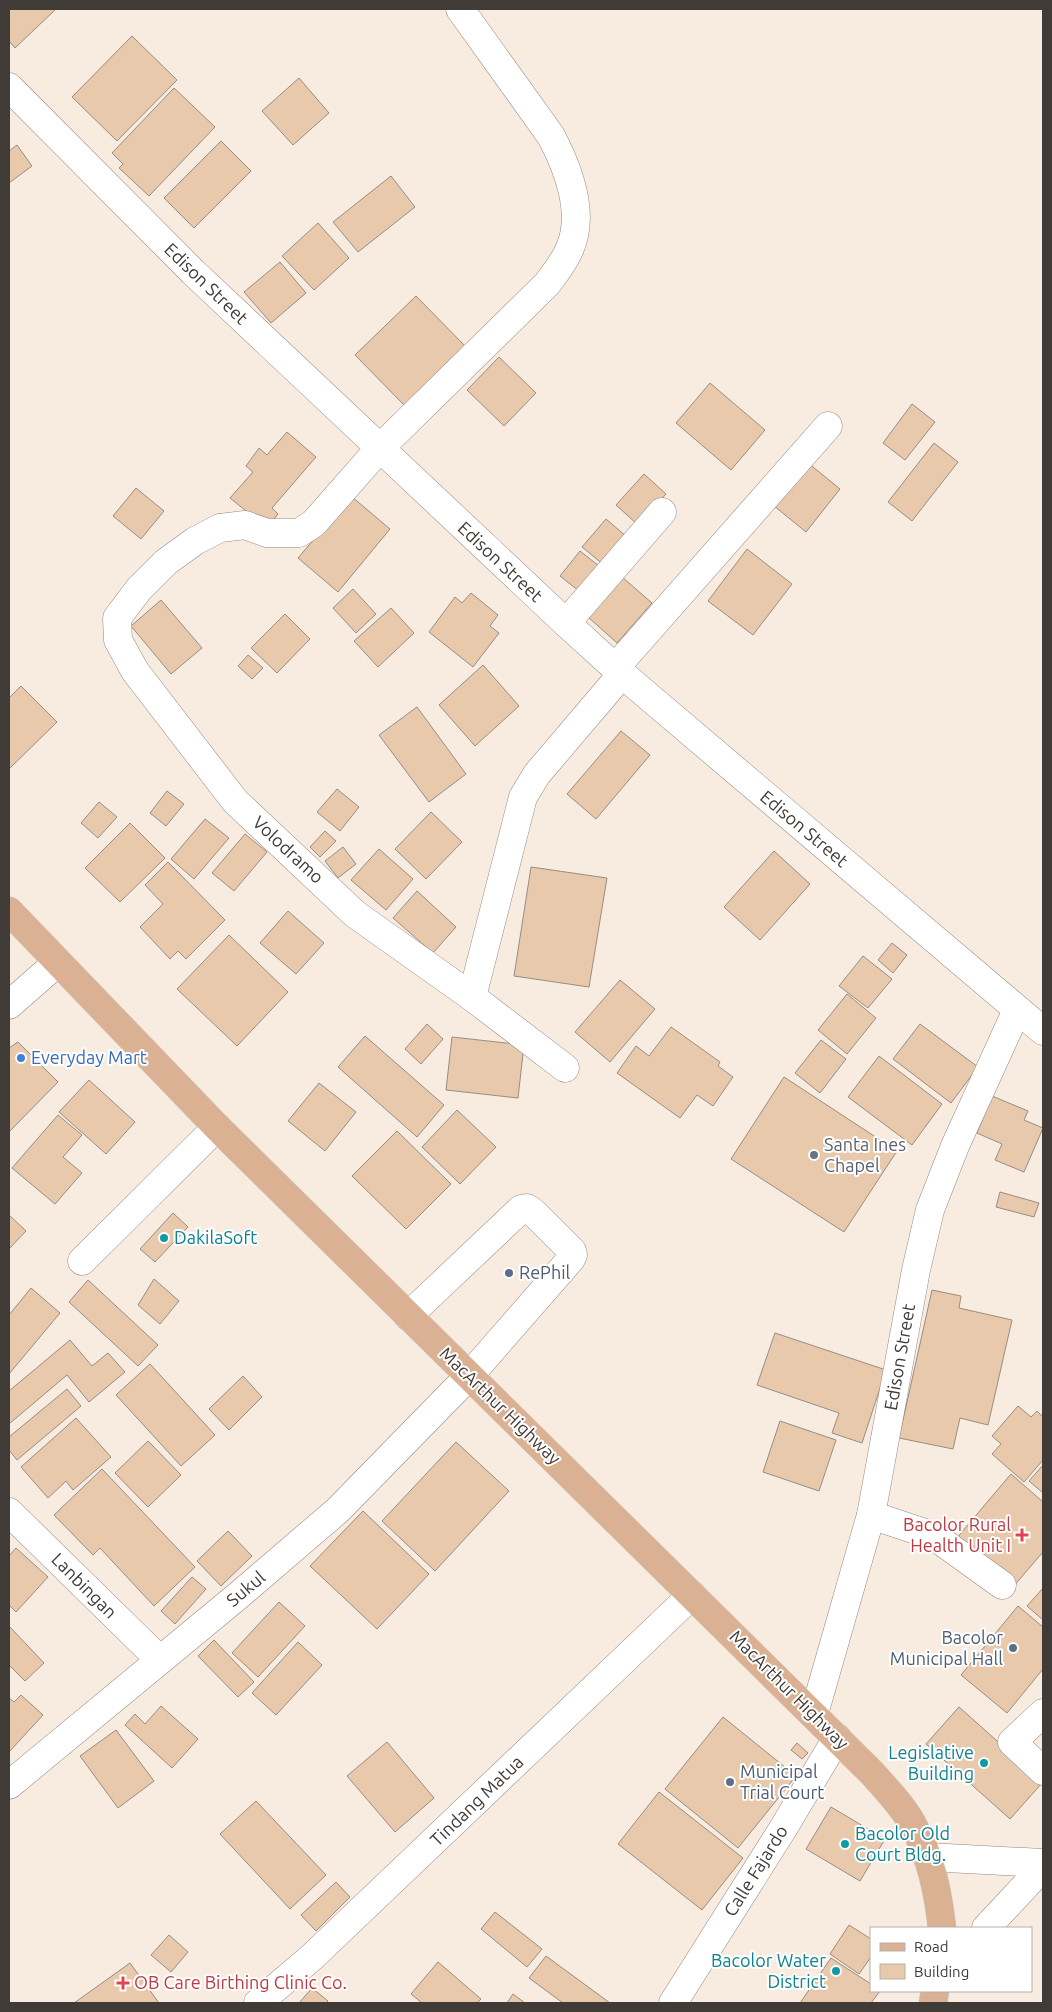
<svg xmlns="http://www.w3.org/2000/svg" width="1052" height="2012" viewBox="0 0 1052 2012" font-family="Ubuntu,sans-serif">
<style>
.building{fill:#e9c9ac;stroke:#988d83}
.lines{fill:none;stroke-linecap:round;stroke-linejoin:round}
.minor-casing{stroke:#948980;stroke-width:29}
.major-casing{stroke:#d1d0cf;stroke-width:29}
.minor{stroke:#fff;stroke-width:28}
.major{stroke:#dbb193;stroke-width:28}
.shop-dot{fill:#3f7fe0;stroke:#fff;stroke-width:2}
.worship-dot{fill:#6b7280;stroke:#fff;stroke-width:2}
.culture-dot{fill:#0f9aa8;stroke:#fff;stroke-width:2}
.service-dot{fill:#5c6f8a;stroke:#fff;stroke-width:2}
.health-dot{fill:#e0444e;stroke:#fff;stroke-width:2}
.labels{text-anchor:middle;stroke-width:4;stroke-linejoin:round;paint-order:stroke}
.street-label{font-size:18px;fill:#403b37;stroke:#fff}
.shop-label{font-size:18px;fill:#366cbe;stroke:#fff;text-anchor:start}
.worship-label{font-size:18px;fill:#5b616d;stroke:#fff;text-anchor:start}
.culture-label{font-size:18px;fill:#0d838f;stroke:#fff;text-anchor:start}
.service-label{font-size:18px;fill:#4e5e75;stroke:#fff;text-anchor:start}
.health-label{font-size:18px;fill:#be3a42;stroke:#fff;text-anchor:end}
</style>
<rect width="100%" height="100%" fill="#f8ece1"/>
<g class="building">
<polygon points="9,9 56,9 15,48 9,41"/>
<polygon points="132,36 177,80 117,141 72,97"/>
<polygon points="299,78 329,113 293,145 262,111"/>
<polygon points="174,88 215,127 149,196 119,168 123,164 112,153"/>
<polygon points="221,141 251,171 194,228 164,198"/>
<polygon points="17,145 32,166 9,183 9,151"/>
<polygon points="391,176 415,207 358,252 333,222"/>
<polygon points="318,223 349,258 314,290 282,256"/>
<polygon points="280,262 306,293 271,323 244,292"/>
<polygon points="416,296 466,347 405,406 355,355"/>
<polygon points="499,357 536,393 504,426 467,390"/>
<polygon points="710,383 765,430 731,470 676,423"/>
<polygon points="912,404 935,422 905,460 883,443"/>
<polygon points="287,432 316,457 272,508 278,514 267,528 230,498 253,472 246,466 259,448 267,455"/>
<polygon points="934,443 958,462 912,521 888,502"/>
<polygon points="802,458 840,489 806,532 768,501"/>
<polygon points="644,474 666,494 638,525 616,505"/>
<polygon points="136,488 164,511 141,539 113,516"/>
<polygon points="351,496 390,529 338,592 298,558"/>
<polygon points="606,519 627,537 604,565 582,547"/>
<polygon points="747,549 792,584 753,635 708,601"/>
<polygon points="580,551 599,566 579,591 560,576"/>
<polygon points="622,577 652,603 617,643 587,616"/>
<polygon points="353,589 376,614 356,633 333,608"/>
<polygon points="471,593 498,615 490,626 499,633 473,667 429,632 455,597 462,603"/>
<polygon points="161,600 202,648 171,674 131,626"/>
<polygon points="391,608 414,633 378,667 354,641"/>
<polygon points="285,614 310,639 277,673 251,648"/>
<polygon points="248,655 263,668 252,679 238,666"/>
<polygon points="483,665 519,706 475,746 439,705"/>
<polygon points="21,686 57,722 9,769 9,698"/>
<polygon points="417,707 466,774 429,802 379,735"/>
<polygon points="621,731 650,755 596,819 567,794"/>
<polygon points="337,789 359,807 340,831 317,812"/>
<polygon points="167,791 184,804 166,826 150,813"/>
<polygon points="99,802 117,817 98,838 81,823"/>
<polygon points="431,812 462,842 426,879 395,849"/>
<polygon points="205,819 229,838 194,879 171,859"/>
<polygon points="130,823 165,858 120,902 85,868"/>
<polygon points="325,831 336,841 320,857 310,847"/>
<polygon points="245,834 267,852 234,891 212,873"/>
<polygon points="343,847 356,864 338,878 325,861"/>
<polygon points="379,849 413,879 386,910 351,880"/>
<polygon points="774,851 810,884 760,940 724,907"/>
<polygon points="168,862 225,920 186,959 178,951 170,959 140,927 163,904 145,885"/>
<polygon points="531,867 607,878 589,987 514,976"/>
<polygon points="417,891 456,927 433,953 393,918"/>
<polygon points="288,911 324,943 296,974 260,943"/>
<polygon points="229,935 288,992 237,1046 177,989"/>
<polygon points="892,943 907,955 893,973 878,960"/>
<polygon points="863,956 892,979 868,1008 839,986"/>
<polygon points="620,980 655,1009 610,1062 575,1032"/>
<polygon points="847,994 876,1018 847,1054 818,1030"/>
<polygon points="427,1024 443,1039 421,1064 405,1049"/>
<polygon points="920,1024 978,1067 951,1103 893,1059"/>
<polygon points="671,1027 720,1062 718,1066 733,1077 713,1106 697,1095 680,1118 617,1073 636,1046 649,1056"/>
<polygon points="365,1036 444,1105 417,1137 338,1067"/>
<polygon points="452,1037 524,1045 518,1098 446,1090"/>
<polygon points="821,1040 846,1059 820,1093 795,1073"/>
<polygon points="18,1042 58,1082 9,1132 9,1048"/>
<polygon points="879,1056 942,1104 912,1145 848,1097"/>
<polygon points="784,1077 897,1151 844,1232 731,1159"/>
<polygon points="89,1080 135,1122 106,1154 59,1112"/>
<polygon points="319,1083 356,1112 325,1151 288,1121"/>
<polygon points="992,1096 1028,1111 1024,1120 1043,1128 1024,1172 995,1160 1002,1144 977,1133"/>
<polygon points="457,1110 496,1147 460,1184 422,1147"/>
<polygon points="58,1115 82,1135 63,1157 82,1173 55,1204 12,1168"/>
<polygon points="397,1131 451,1184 406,1229 352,1176"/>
<polygon points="1000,1192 1039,1203 1034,1217 996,1207"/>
<polygon points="173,1213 188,1227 155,1262 140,1249"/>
<polygon points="9,1215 26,1231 9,1249"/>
<polygon points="154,1279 179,1301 160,1324 138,1305"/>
<polygon points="88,1280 158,1345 138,1366 69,1302"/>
<polygon points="31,1288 60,1313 9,1374 9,1315"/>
<polygon points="932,1290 961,1296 959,1308 1012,1320 988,1425 960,1418 953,1449 899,1438"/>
<polygon points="775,1333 886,1370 862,1443 832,1433 839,1413 757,1385"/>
<polygon points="70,1340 92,1366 108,1353 125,1372 89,1402 67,1375 9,1424 9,1391"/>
<polygon points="150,1364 215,1435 181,1466 116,1395"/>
<polygon points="243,1376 262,1397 229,1430 209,1409"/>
<polygon points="67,1389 81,1406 17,1460 9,1450 9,1437"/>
<polygon points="1018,1406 1031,1417 1037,1411 1043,1417 1043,1460 1024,1482 992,1454 1001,1444 992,1436"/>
<polygon points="76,1418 111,1457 73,1490 66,1481 48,1498 21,1467"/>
<polygon points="780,1421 836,1440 819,1491 763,1472"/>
<polygon points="148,1441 181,1475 148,1507 115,1473"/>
<polygon points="456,1442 509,1491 435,1571 382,1521"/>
<polygon points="1043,1465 1043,1493 1029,1481"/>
<polygon points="102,1469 195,1567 154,1606 100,1548 93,1555 54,1515"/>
<polygon points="1011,1474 1043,1502 1043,1552 1012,1588 956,1539"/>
<polygon points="363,1511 429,1574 377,1629 310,1566"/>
<polygon points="228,1531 252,1556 221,1586 197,1561"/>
<polygon points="16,1548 48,1577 16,1612 9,1605 9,1556"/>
<polygon points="192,1577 206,1589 175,1624 161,1611"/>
<polygon points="1043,1588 1043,1620 1027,1606"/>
<polygon points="279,1602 305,1626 258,1677 232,1653"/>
<polygon points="1018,1606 1043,1627 1043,1669 1007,1713 961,1675"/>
<polygon points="9,1626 44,1663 25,1681 9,1665"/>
<polygon points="214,1640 254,1682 238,1697 198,1656"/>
<polygon points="298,1642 322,1665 276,1715 252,1693"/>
<polygon points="21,1695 43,1715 9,1752 9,1698 14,1702"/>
<polygon points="161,1706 198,1739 172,1768 125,1725 135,1714 145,1724"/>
<polygon points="959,1707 1043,1782 1010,1819 926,1744"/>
<polygon points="723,1717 796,1776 738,1848 665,1789"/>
<polygon points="116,1730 154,1781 118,1808 80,1756"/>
<polygon points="387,1742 434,1798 395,1832 347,1776"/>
<polygon points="797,1743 808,1753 802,1759 791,1750"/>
<polygon points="659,1792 743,1858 702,1910 618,1844"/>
<polygon points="256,1801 326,1875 290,1909 220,1834"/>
<polygon points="831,1807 885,1839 860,1881 806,1849"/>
<polygon points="336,1882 350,1897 316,1931 301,1915"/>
<polygon points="495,1912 542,1949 527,1967 481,1929"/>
<polygon points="849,1925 871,1939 871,1957 859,1974 830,1954"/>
<polygon points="169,1935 188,1952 171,1972 151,1955"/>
<polygon points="546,1956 610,2003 563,2003 529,1978"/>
<polygon points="831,1958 871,1984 871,1991 880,1991 871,2003 800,2003"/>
<polygon points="438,1962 481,1999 477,2003 422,2003 411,1994"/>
<polygon points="130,1963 159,2003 74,2003"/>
<polygon points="312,1988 328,2001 326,2003 299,2003"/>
<polygon points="513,1994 525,2003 507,2003"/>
</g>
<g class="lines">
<defs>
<g id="minor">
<path d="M 460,9 L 551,136 C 568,168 585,213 570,248 C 565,261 556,272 547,284 L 379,449 L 314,523 L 299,533 L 267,533 L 245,525 L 220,528 L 195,541 L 166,562 L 139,589 L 117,618 L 118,640 L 135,671 L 235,801 L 355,914 L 472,997"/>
<polyline points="9,87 193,272 566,623 622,674 1043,1031"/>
<polyline points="566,623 662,512"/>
<polyline points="615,668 828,426"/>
<polyline points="9,1005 58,962"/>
<polyline points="565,1068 472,997 523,797 537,774 622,674"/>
<polyline points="82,1261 217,1127"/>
<polyline points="9,1512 160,1660"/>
<polyline points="871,1515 934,1536 1002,1585"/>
<polyline points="1043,1713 1012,1742 1043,1771"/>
<polyline points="814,1714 871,1515 916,1270 930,1210 955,1146 1017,1010"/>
<polyline points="9,1785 239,1595 338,1510 469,1376 571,1259 573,1255 572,1251 534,1213 527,1208 521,1209 408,1316"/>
<polyline points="927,1857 1043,1863"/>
<polyline points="986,1928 1043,1867"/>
<polyline points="258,2003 312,1957 692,1595"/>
<polyline points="673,2003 784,1827 837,1738"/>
</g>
<g id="major">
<path d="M 9,911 L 217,1127 L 872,1773 C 886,1789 903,1806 913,1825 C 931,1857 938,1892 942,1928"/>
<polyline points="933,2003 935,1991"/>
</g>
</defs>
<use href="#minor" class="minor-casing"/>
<use href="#major" class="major-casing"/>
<use href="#minor" class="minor"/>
<use href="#major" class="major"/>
</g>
<circle class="shop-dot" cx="21" cy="1058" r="5"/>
<circle class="worship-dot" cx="814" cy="1155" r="5"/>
<g class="culture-dot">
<circle cx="164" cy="1238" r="5"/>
<circle cx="984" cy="1763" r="5"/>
<circle cx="845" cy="1844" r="5"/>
<circle cx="836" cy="1971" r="5"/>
</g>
<g class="service-dot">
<circle cx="509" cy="1273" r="5"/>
<circle cx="1013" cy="1648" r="5"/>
<circle cx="730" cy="1782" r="5"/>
</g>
<g class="health-dot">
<path d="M1019.5 1527.5h5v5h5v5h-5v5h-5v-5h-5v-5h5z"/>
<path d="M120.5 1975.5h5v5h5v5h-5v5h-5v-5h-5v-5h5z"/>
</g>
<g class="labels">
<g class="street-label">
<text transform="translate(206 284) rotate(44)" y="6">Edison Street</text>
<text transform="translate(500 562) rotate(43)" y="6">Edison Street</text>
<text transform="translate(804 829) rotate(40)" y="6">Edison Street</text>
<text transform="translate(288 850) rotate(43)" y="6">Volodramo</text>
<text transform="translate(900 1357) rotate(-80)" y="6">Edison Street</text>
<text transform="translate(500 1406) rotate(44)" y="6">MacArthur Highway</text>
<text transform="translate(84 1586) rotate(45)" y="6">Lanbingan</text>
<text transform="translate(246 1589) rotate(-40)" y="6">Sukul</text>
<text transform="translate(789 1690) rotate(45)" y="6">MacArthur Highway</text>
<text transform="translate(477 1801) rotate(-44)" y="6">Tindang Matua</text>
<text transform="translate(756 1871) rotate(-58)" y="6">Calle Fajardo</text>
</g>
<g class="shop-label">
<text x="31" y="1064">Everyday Mart</text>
</g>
<g class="worship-label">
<text x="824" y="1151">Santa Ines<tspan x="824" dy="21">Chapel</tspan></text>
</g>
<g class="culture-label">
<text x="174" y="1244">DakilaSoft</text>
<text x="974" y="1759" text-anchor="end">Legislative<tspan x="974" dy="21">Building</tspan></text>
<text x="855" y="1840">Bacolor Old<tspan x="855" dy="21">Court Bldg.</tspan></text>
<text x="826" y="1967" text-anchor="end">Bacolor Water<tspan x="826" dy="21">District</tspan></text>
</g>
<g class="service-label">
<text x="519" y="1279">RePhil</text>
<text x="1003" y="1644" text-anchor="end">Bacolor<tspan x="1003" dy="21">Municipal Hall</tspan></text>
<text x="740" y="1778">Municipal<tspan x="740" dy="21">Trial Court</tspan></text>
</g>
<g class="health-label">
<text x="1011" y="1531">Bacolor Rural<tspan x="1011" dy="21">Health Unit I</tspan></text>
<text x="134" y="1989" text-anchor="start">OB Care Birthing Clinic Co.</text>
</g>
</g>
<rect width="1052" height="2012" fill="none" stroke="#403b37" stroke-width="20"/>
<rect x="870" y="1927" width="162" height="65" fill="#ffffff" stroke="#b3b1af"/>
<rect x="880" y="1943" width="25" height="8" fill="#dbb193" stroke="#b3b1af"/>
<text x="914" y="1952" font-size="15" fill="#403b37">Road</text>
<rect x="880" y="1964" width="25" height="15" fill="#e9c9ac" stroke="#b3b1af"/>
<text x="914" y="1977" font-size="15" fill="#403b37">Building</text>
</svg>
